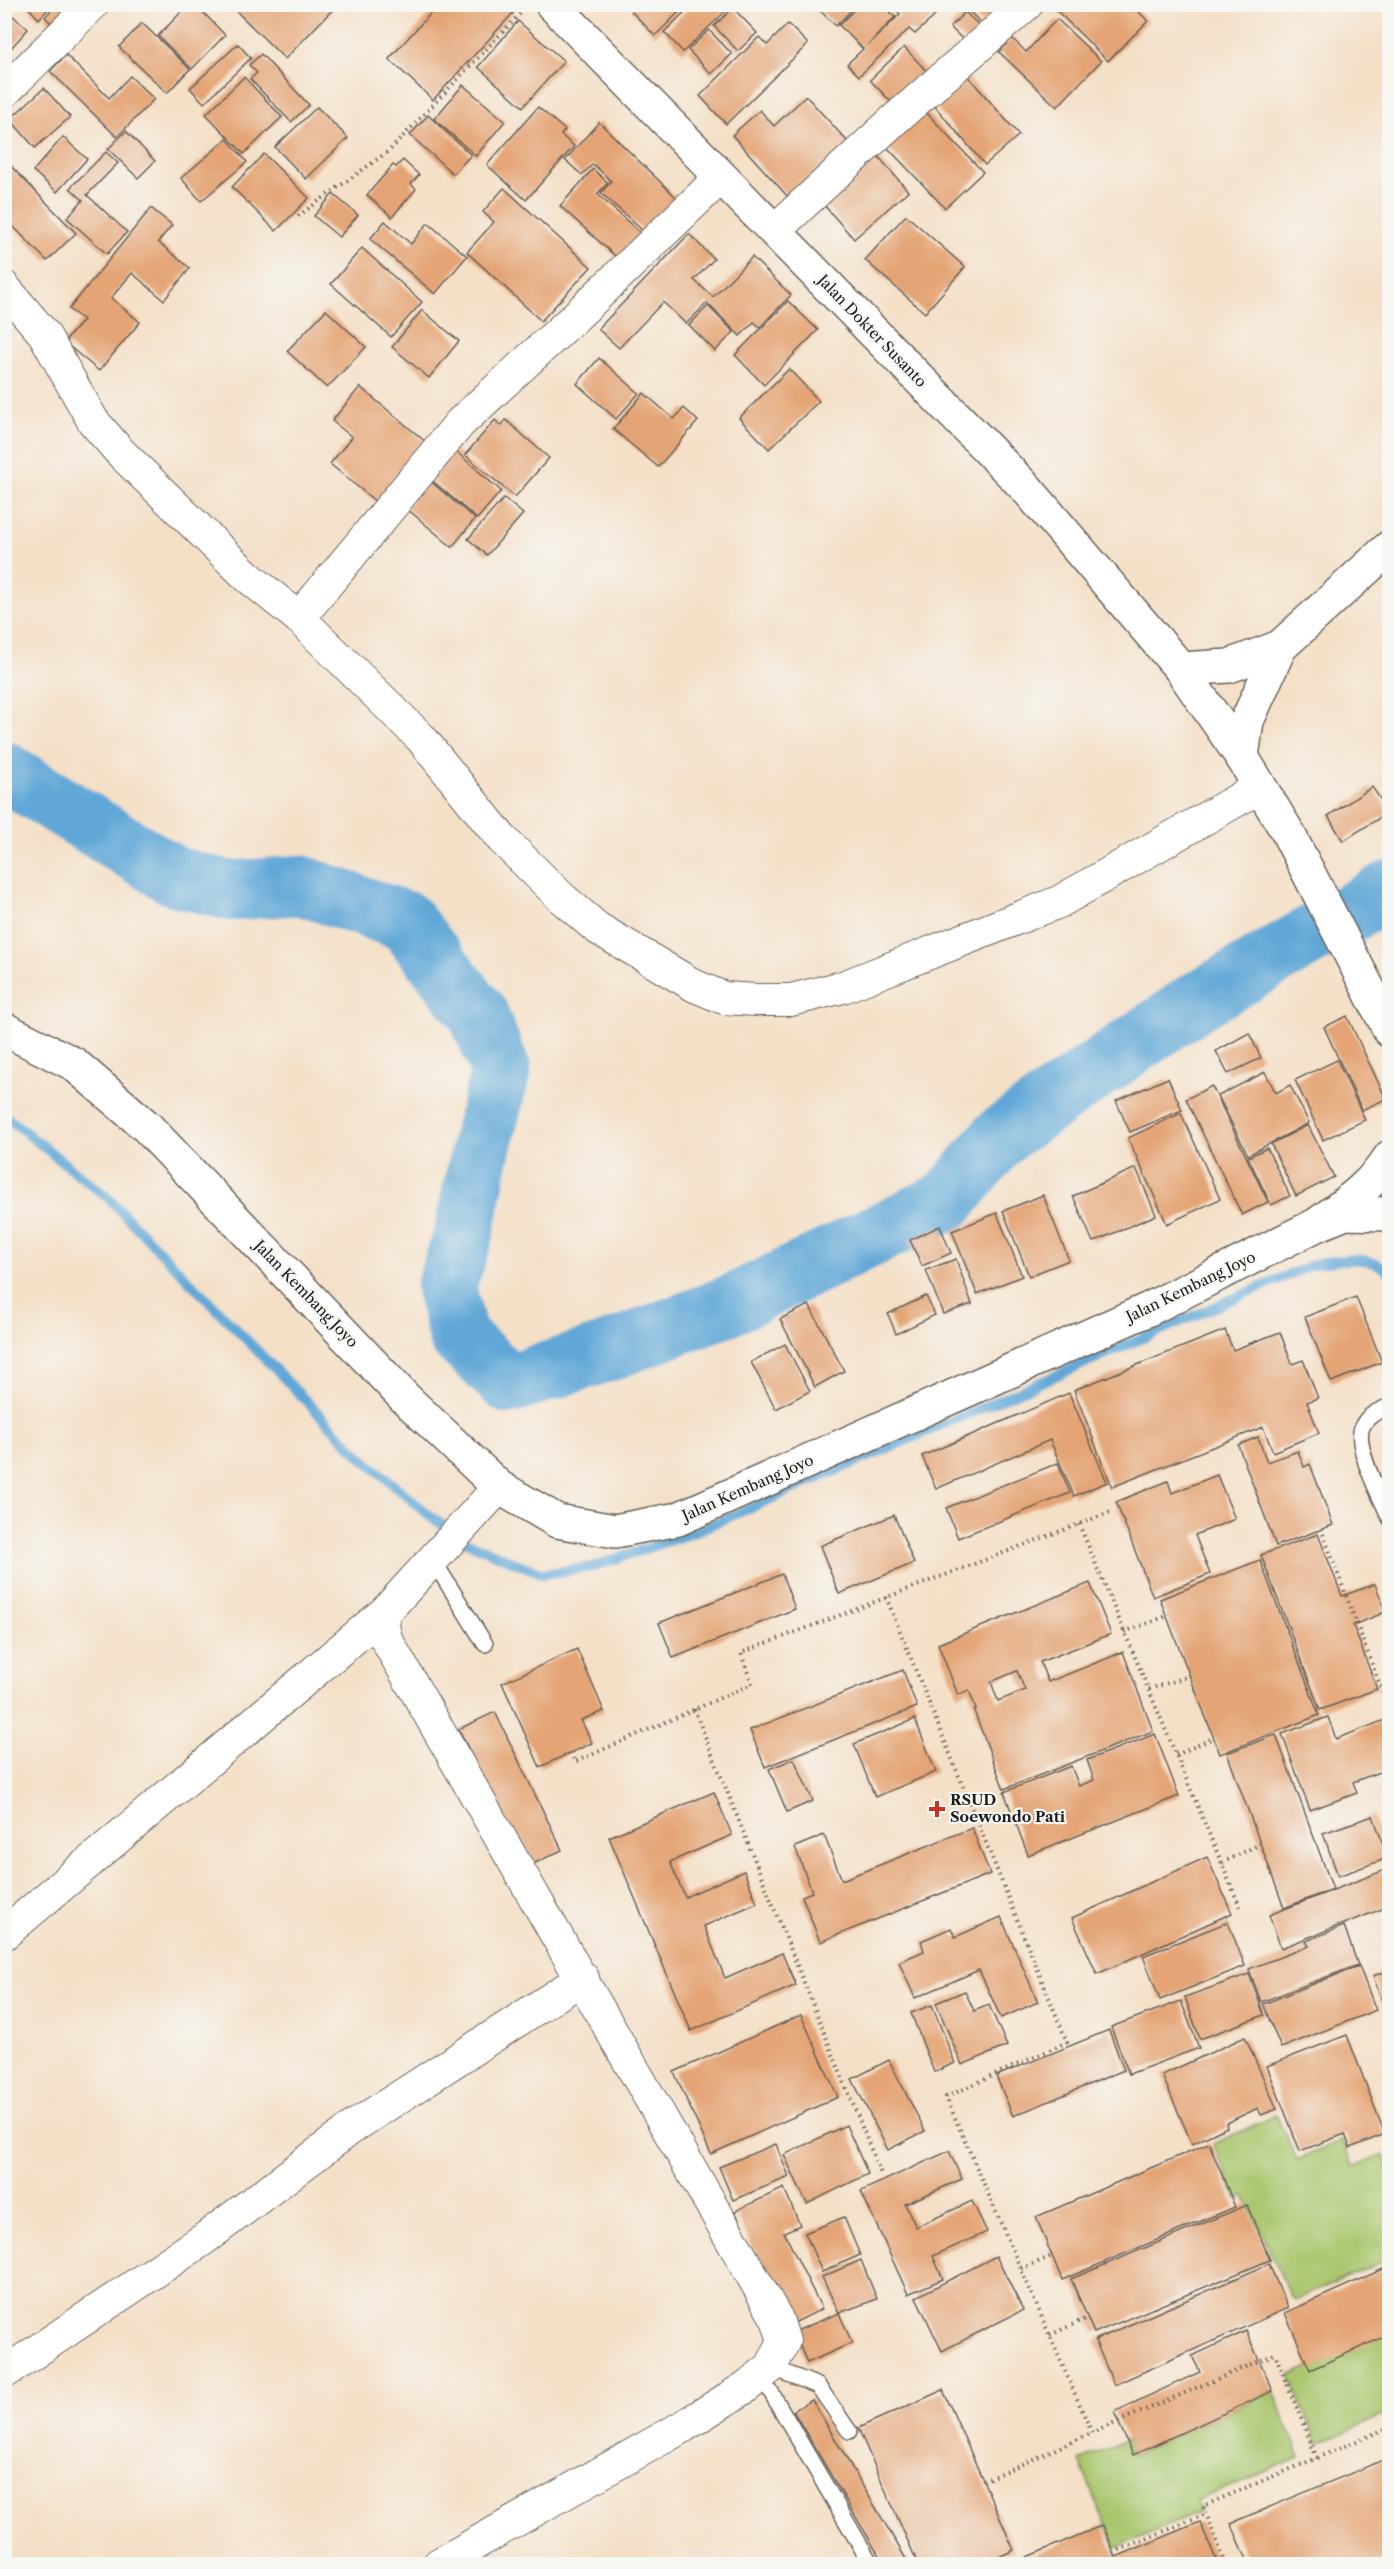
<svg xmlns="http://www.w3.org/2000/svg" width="1394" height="2569" viewBox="0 0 1394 2569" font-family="'Libre Caslon Text',serif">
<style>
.green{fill:#a8c56b;stroke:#627044;stroke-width:1.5}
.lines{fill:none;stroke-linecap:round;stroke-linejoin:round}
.stream{stroke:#61a7d7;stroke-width:10}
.river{stroke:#61a7d7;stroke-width:60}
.building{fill:#e4a475;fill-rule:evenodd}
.service-casing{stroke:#686158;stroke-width:18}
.minor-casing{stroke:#686158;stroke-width:34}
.secondary-casing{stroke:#686158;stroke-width:36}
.primary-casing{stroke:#686158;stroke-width:36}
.path{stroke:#686158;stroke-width:4;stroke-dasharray:1.5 4.5;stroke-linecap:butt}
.service{stroke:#fff;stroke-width:15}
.minor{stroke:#fff;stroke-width:32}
.secondary{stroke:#fff;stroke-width:33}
.primary{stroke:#fff;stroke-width:33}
.poi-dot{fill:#c8321e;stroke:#f6f6f2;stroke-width:2}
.labels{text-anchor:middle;stroke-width:4.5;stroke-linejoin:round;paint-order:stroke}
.street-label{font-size:15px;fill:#1c1c1c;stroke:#f6f6f2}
.poi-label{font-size:15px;font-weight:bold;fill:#1c1c1c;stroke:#f6f6f2;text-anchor:start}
</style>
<rect width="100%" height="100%" fill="#f6f6f2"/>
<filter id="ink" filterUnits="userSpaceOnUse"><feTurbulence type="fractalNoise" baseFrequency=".0167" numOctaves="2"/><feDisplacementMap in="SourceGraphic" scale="12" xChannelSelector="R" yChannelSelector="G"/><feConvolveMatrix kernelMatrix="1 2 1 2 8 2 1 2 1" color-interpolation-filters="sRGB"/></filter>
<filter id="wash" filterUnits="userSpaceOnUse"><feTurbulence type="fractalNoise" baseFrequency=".008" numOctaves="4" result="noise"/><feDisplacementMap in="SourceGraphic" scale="24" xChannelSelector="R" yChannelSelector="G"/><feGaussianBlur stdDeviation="1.35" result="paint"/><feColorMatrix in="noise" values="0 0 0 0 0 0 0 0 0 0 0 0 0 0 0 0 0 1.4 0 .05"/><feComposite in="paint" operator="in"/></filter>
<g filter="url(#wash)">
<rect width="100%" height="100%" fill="#f4e0c7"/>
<g class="green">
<polygon points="1276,2115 1297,2160 1342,2140 1353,2167 1383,2154 1389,2169 1389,2259 1295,2300 1290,2296 1245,2196 1237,2199 1213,2144"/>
<polygon points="1389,2333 1389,2413 1318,2444 1289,2376"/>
<polygon points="1273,2391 1300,2457 1196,2501 1200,2512 1116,2548 1079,2461 1127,2440 1133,2455"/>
</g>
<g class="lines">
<path class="stream" d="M 4,1115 L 108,1198 L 360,1456 L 430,1516 L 466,1542 L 543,1574 L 592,1567 L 692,1533 L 1314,1264 C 1339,1260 1370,1253 1390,1273"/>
<polyline class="river" points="4,771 174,876 231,891 300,885 405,921 478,1014 501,1070 481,1147 464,1233 446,1287 458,1336 509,1384 610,1351 735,1303 948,1200 1001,1136 1196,1002 1390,890"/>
</g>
<g id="blocks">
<g class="building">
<polygon points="25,4 53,4 39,19"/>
<polygon points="57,4 80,4 62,34 45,17"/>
<polygon points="189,4 195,4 225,35 192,69 158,36"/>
<polygon points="229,4 338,4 285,59"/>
<polygon points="439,4 506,4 514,12 433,100 389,59"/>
<polygon points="638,4 687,4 655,36 631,11"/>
<polygon points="693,4 733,4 683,52 664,32"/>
<polygon points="818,4 857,4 836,26 816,7"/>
<polygon points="860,4 883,4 895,17 868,45 900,14 891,4 924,4 935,16 915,34 909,29 859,76 847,64 863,49 839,25"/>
<polygon points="962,4 1014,4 988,30"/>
<polygon points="1059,4 1131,4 1148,21 1108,61 1055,9"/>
<polygon points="4,8 28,29 4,56"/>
<polygon points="733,8 757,33 738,51 714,26"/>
<polygon points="965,12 986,32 971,47 950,27"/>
<polygon points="1057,19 1101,61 1057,107 999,52 1012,38 1026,52"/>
<polygon points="518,21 564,61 523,107 478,67"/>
<polygon points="142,23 190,69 167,93 119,47"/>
<polygon points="788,24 808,44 726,124 700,96 759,37 767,45"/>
<polygon points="709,30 732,54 711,74 688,50"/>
<polygon points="238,44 251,58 204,103 190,88"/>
<polygon points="904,47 934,79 900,111 870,80"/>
<polygon points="261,54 309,105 291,122 250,79 257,73 249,65"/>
<polygon points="66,55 109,98 130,76 154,99 117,137 50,71"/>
<polygon points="966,74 1019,135 985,165 932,103"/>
<polygon points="244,77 282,117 244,154 206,114"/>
<polygon points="463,85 505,121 476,156 434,119"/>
<polygon points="44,88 70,117 35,148 10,119"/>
<polygon points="806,96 857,152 797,207 732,135 760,110 774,126"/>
<polygon points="317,107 348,138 306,179 275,147"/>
<polygon points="538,107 565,130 561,135 574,146 526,200 487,165"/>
<polygon points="924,110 983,172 945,208 886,146"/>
<polygon points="428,115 471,155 453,174 410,135"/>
<polygon points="599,122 685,206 653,240 601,193 611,181 593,164 582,175 565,160"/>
<polygon points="126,131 155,161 138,178 108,149"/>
<polygon points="63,137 87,159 57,192 33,171"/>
<polygon points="227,139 247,162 201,201 181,178"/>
<polygon points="106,152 118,163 87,195 127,232 107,254 67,218 83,200 70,188"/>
<polygon points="264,154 309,198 276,231 232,187"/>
<polygon points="878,156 908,191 854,239 823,204"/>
<polygon points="4,159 76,233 47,261 4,217"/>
<polygon points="403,160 419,175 411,184 416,189 392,217 367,195 393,165 396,167"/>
<polygon points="593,169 608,183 597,194 647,239 624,264 560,206"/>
<polygon points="504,188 591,267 541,321 467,252 494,222 483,212"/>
<polygon points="333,194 358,215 339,237 314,216"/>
<polygon points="151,208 172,225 158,242 190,268 164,300 132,273 111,298 140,322 99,371 64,342 83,320 69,309"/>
<polygon points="906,215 965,267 925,313 865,260"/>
<polygon points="385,221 411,244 428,223 467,256 435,294 370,239"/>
<polygon points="689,234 714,259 694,280 713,297 752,257 791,295 760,327 754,322 740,336 707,303 686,324 663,302 619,348 598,329"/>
<polygon points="362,248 422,302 391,337 331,284"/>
<polygon points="788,301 818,330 764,385 735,355"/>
<polygon points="708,306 734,332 715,351 689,325"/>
<polygon points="326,310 366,347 327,388 287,351"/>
<polygon points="422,310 459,341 429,378 392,347"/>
<polygon points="599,358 639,393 616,419 577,384"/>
<polygon points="789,369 819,401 769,449 739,418"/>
<polygon points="360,387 426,442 376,502 330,464 352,437 332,421"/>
<polygon points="644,393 674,419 684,408 698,421 658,467 613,429"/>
<polygon points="495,420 501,426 506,420 549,458 515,497 465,455"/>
<polygon points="452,448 501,491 477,519 428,477"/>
<polygon points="429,480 475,519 452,547 406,508"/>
<polygon points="504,498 523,514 487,555 468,539"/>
<polygon points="1372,787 1389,812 1343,841 1328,816"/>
<polygon points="1347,1016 1386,1099 1362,1110 1324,1027"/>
<polygon points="1249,1033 1261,1058 1228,1074 1216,1051"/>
<polygon points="1337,1060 1365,1120 1323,1140 1295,1080"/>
<polygon points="1265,1072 1276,1093 1290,1085 1309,1123 1248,1155 1218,1096"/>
<polygon points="1168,1078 1182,1110 1130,1132 1116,1101"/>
<polygon points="1212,1086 1268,1202 1242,1215 1186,1099"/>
<polygon points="1181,1113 1220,1199 1167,1224 1128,1138"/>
<polygon points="1308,1125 1334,1177 1296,1196 1271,1144"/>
<polygon points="1267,1148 1290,1196 1271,1205 1248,1157"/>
<polygon points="1136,1168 1156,1215 1093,1242 1073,1196"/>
<polygon points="1043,1195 1069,1260 1029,1276 1003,1211"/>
<polygon points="997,1213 1022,1276 977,1294 952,1231"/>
<polygon points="940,1226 951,1253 922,1266 910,1240"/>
<polygon points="956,1259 972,1304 943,1314 926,1270"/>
<polygon points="926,1296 935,1315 896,1334 888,1314"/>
<polygon points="1356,1297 1382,1362 1331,1382 1305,1317"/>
<polygon points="809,1305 844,1371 815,1387 780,1319"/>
<polygon points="1225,1330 1233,1350 1280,1332 1292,1364 1303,1360 1318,1398 1307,1402 1319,1433 1273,1452 1263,1427 1112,1487 1074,1390"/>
<polygon points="785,1344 810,1391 776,1409 751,1362"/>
<polygon points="1069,1393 1107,1482 1074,1496 1050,1440 936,1489 922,1456"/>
<polygon points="1258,1437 1267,1462 1298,1451 1304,1467 1310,1464 1333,1525 1276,1546 1238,1445"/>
<polygon points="1058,1463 1070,1493 958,1538 946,1508"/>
<polygon points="1217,1475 1235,1519 1195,1535 1210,1574 1153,1597 1116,1502 1168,1481 1172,1493"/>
<polygon points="894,1515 914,1563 839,1594 820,1546"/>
<polygon points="1318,1534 1342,1596 1375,1584 1386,1612 1353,1625 1377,1689 1320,1710 1261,1555"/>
<polygon points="1260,1560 1319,1715 1220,1754 1160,1599"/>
<polygon points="782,1574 795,1609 673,1658 659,1623"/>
<path d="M 1090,1583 L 1111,1634 L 1040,1662 L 1048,1682 L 1123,1652 L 1153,1731 L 1004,1789 L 974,1711 L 976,1709 L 969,1690 L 958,1695 L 938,1644 ZM 1017,1671 L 1025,1690 L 998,1701 L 991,1682 Z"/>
<polygon points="577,1649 604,1711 581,1720 592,1743 540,1767 502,1683"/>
<polygon points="903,1670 917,1707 765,1767 750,1730"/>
<polygon points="495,1712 562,1850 525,1868 459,1729"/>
<polygon points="1328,1717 1336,1739 1390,1718 1390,1768 1353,1782 1357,1793 1310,1810 1282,1734"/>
<polygon points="915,1719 936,1772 875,1797 854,1744"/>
<polygon points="1155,1734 1179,1796 1028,1855 1004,1792 1071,1766 1079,1786 1094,1780 1087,1760"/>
<polygon points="1276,1735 1333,1889 1284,1908 1227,1753"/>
<polygon points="794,1759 813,1801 787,1812 769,1769"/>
<polygon points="714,1792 732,1835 670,1862 685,1897 744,1871 757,1903 704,1926 725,1978 782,1953 796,1985 691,2031 609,1837"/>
<polygon points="1373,1816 1388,1858 1338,1876 1323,1833"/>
<polygon points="972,1828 990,1874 820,1942 802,1896 812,1892 795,1847 824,1835 842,1880"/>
<polygon points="1207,1857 1232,1913 1097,1974 1072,1918"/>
<polygon points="1390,1868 1390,1906 1281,1948 1269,1915"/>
<polygon points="1001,1917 1038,2002 1001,2018 979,1970 915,1998 899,1962 924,1951 921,1941 951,1928 955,1937"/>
<polygon points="1228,1922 1245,1966 1160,2000 1143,1956"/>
<polygon points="1344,1926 1358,1965 1261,2002 1249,1969 1309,1946 1306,1941"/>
<polygon points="1359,1966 1376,2010 1281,2048 1263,2004"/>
<polygon points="1390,1970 1390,2020 1389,2020 1373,1976"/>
<polygon points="1249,1974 1264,2015 1200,2039 1185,1997"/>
<polygon points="965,1991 974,2011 989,2005 1007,2046 962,2065 936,2003"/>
<polygon points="1181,2001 1199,2048 1129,2074 1111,2027"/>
<polygon points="932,2005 955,2063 934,2072 911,2013"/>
<polygon points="801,2015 838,2097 711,2154 674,2072"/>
<polygon points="1109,2030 1124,2070 1013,2116 996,2076"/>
<polygon points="1347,2035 1385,2134 1350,2148 1345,2134 1300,2151 1267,2066"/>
<polygon points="1245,2037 1277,2109 1261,2115 1258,2108 1226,2123 1227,2127 1192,2144 1162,2075"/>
<polygon points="889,2060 925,2131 888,2150 852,2079"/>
<polygon points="846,2125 868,2174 807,2204 784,2155"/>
<polygon points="1390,2132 1390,2147 1389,2147 1385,2134"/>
<polygon points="1209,2143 1235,2207 1062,2280 1036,2217"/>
<polygon points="776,2144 789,2177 733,2200 719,2167"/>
<polygon points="949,2151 962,2179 905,2204 916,2227 972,2201 987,2232 933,2256 943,2279 908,2294 861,2191"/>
<polygon points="784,2188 800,2225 784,2232 822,2309 790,2325 735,2211"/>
<polygon points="1247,2205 1270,2260 1094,2333 1071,2279"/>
<polygon points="844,2217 860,2255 822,2272 805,2233"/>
<polygon points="996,2256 1023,2310 942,2351 916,2297"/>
<polygon points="861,2260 877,2299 839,2313 822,2277"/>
<polygon points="1269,2264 1288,2308 1114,2385 1095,2340"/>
<polygon points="1390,2266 1390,2334 1310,2370 1285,2313"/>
<polygon points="839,2313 852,2343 807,2363 794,2332"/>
<polygon points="1246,2331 1273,2391 1133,2455 1114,2412 1200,2372 1192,2356"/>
<polygon points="943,2390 1014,2550 983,2564 918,2564 858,2428"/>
<polygon points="812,2400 909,2564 884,2564 793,2411"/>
<polygon points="1390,2457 1390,2564 1249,2564 1231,2523"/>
<polygon points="1200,2522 1218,2564 1030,2564 1027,2557 1103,2525 1116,2557"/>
</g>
</g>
</g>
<g filter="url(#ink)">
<use href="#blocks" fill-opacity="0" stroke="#686158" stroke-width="1.5"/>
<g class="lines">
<defs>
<g id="service">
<path d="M 1390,1406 C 1380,1410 1368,1415 1363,1425 C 1352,1444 1381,1498 1390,1518"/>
<polyline points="433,1560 485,1644"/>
<polyline points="771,2367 818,2386 849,2431"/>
<polyline points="771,2392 871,2564"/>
</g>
<g id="minor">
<polyline points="4,92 93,4"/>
<polyline points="774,231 894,120 1027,4"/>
<polyline points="4,287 44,334 93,421 120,452 247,576 299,618 421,738 502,839 563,899 597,928 695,986 724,998 756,1000 791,1000 843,987 1059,902 1260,787"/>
<polyline points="299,618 460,423 573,319 721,177"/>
<polyline points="385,1612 383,1625 386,1639 777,2319 784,2341 771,2367 746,2387 684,2426 439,2564"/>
<polyline points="4,1934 385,1612 499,1487"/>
<polyline points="4,2373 204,2239 353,2127 583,1978"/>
</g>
<g id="secondary">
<polyline points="552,4 1027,489 1181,669 1242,757 1287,831 1390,1031"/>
<polyline points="1181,669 1229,666 1280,647 1390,547"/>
<polyline points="1242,757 1247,721 1280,647"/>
<path d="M 1319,1223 C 1346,1203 1371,1186 1390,1157"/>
</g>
<polyline id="primary" points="4,1029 74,1064 147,1127 405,1398 499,1487 557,1521 615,1531 678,1519 1149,1309 1316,1225 1345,1213 1390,1214"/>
</defs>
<use href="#service" class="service-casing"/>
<use href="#minor" class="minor-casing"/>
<use href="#secondary" class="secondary-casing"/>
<use href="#primary" class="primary-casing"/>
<g class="path">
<polyline points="298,216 390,150 520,14"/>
<polyline points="1079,1524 1240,1907"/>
<polyline points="1323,1534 1390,1712"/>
<polyline points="886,1597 1067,2042 946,2097 1092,2433 1275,2354 1317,2458"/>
<polyline points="1124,1632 1167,1616"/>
<polyline points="1149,1689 1190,1676"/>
<polyline points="694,1709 881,2174"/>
<polyline points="572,1752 575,1762 752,1684 741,1653 1113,1511"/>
<polyline points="1176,1755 1213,1738"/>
<polyline points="1222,1863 1260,1844"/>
<polyline points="1021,2269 1052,2256"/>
<polyline points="1050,2335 1087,2318"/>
<polyline points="983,2481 1092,2433"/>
<polyline points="1119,2550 1206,2514"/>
<polyline points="1226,2564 1203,2506 1390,2427"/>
</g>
<use href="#service" class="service"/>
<use href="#minor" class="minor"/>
<use href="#secondary" class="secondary"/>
<use href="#primary" class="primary"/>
</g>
</g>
<path class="poi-dot" d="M934 1800h6v6h6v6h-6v6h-6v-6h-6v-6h6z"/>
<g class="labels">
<g class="street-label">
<text transform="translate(872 331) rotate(46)" y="5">Jalan Dokter Susanto</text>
<text transform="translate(1191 1287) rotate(-26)" y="5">Jalan Kembang Joyo</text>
<text transform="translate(306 1294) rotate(46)" y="5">Jalan Kembang Joyo</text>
<text transform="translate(748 1488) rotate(-24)" y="5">Jalan Kembang Joyo</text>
</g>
<g class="poi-label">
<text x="950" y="1805">RSUD<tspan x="950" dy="17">Soewondo Pati</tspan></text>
</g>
</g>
<rect width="1394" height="2569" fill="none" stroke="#f6f6f2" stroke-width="24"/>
</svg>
